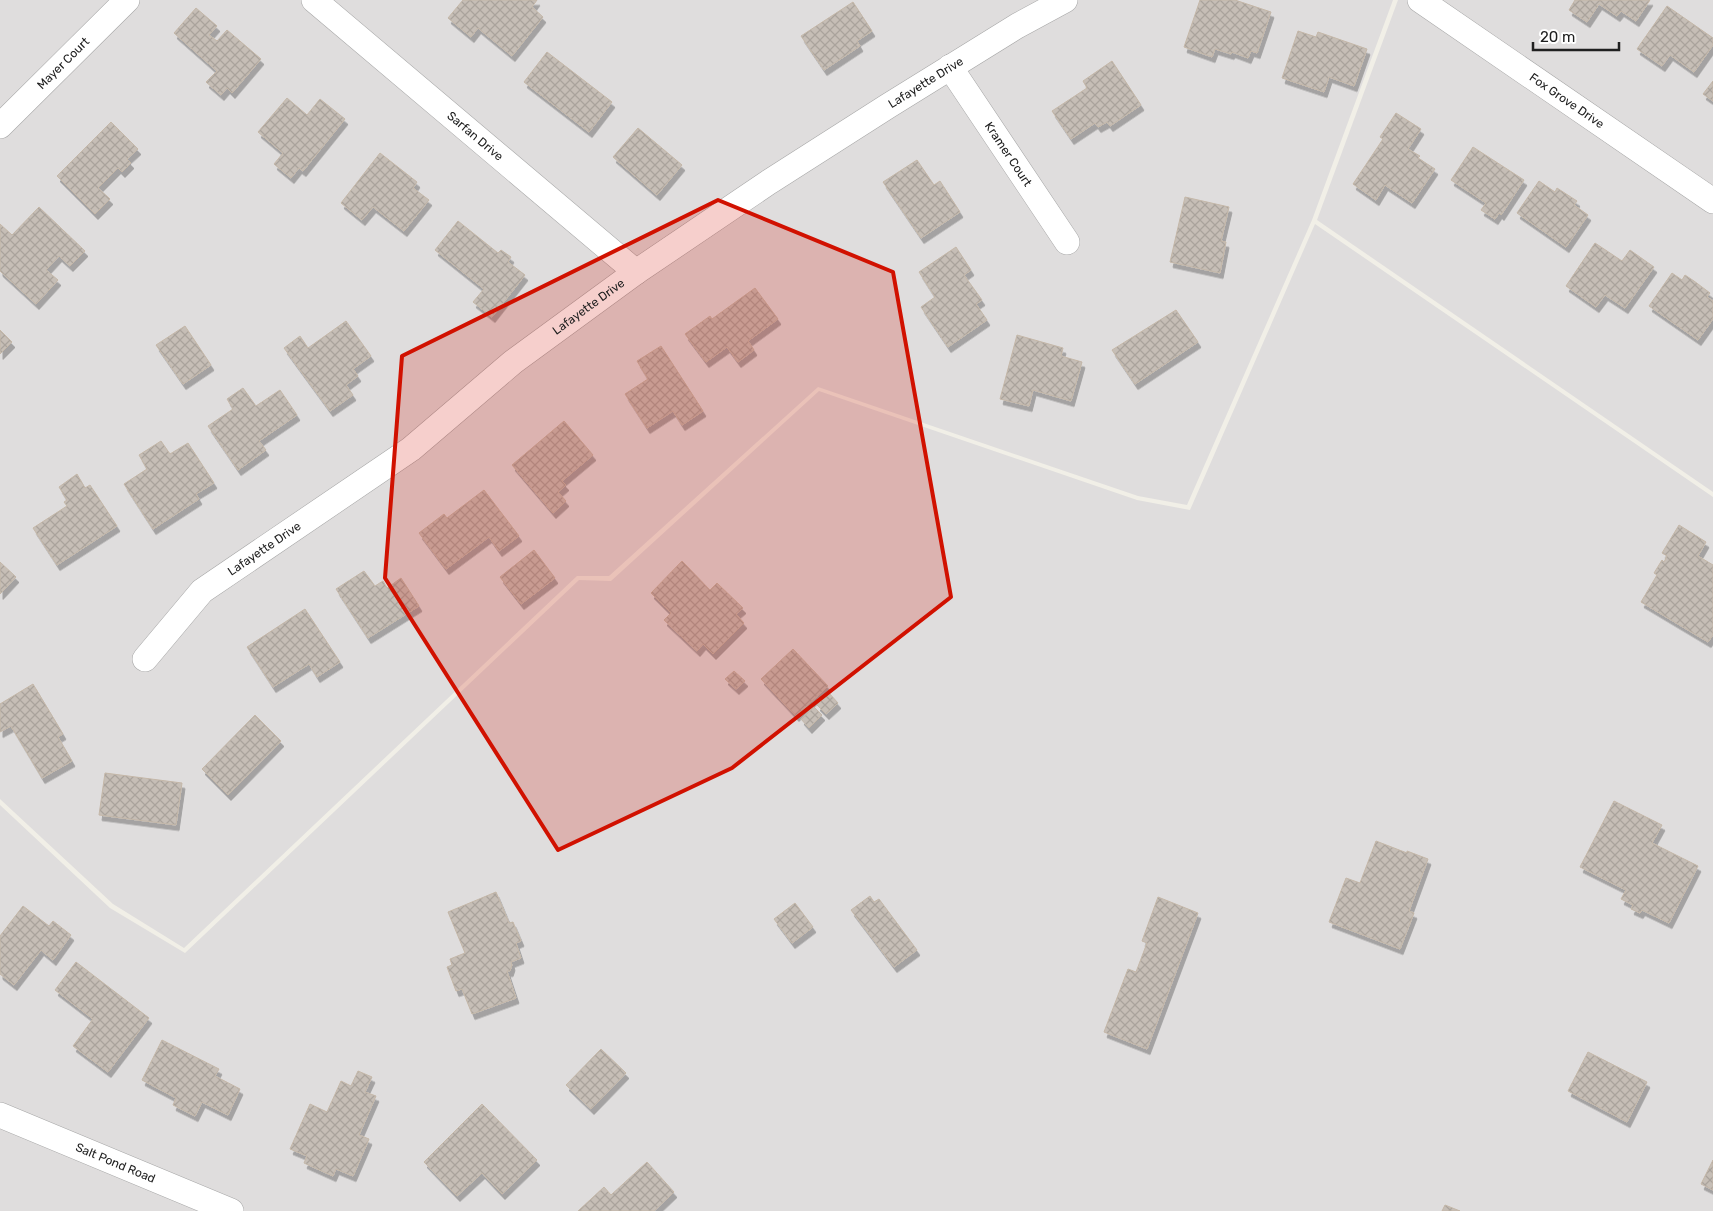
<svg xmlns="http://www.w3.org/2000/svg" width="1713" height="1211" viewBox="0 0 1713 1211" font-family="Rubik,sans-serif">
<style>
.residential{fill:#dfdddd}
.building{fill:url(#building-cross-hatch);stroke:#c4b7a8;filter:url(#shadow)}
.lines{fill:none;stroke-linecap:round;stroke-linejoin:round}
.street-casing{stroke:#a7a7a7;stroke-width:26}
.street{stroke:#fff;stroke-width:25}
.marked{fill:#d11100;fill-opacity:0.2;stroke:#d11100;stroke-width:4;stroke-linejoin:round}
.labels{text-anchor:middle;stroke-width:5;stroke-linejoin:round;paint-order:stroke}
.street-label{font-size:12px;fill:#202020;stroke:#fff}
</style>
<defs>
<pattern id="building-cross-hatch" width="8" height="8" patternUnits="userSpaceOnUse" patternTransform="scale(1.25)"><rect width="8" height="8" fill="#c6beb6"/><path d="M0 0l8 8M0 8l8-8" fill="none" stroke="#aaa39c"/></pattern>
<filter id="shadow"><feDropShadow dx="3" dy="5.5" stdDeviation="0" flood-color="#0004"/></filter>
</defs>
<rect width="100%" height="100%" fill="#f1efe7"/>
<g class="residential">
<polygon points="0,0 1393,0 1312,220 1187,505 1138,496 818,387 609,576 577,576 184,948 113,904 0,799"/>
<polygon points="1398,0 1713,0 1713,492 1317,220"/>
<polygon points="1315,224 1713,497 1713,1211 0,1211 0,805 110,908 185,953 579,580 611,581 819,391 1137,500 1190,510"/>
</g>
<g class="building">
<polygon points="463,0 537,0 532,7 543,17 512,56 478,28 471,37 448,18"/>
<polygon points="1200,0 1235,0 1271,12 1257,53 1251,51 1248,58 1232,52 1231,54 1215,49 1212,57 1184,47"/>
<polygon points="1575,0 1650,0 1636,21 1621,11 1617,16 1599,4 1587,22 1569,10"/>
<polygon points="853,2 872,31 857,41 860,46 824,70 801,36"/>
<polygon points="1667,6 1713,38 1713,45 1694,72 1670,55 1662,66 1637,49"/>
<polygon points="196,8 217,26 209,35 217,41 227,30 261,59 232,93 227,88 221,95 206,82 217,71 174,33"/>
<polygon points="1298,31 1316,37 1318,32 1367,49 1354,86 1329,77 1324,92 1282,78"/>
<polygon points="547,52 612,102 589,132 524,82"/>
<polygon points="1112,61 1141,105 1110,126 1107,122 1098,127 1095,123 1071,139 1052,111 1087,88 1083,81"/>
<polygon points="1713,81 1713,101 1703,94"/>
<polygon points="287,98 307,115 320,99 345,119 303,171 299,168 291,178 274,164 283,153 258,132"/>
<polygon points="1396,113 1421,129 1408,149 1420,156 1418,158 1435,169 1412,203 1385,185 1376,200 1353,184 1383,139 1380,137"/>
<polygon points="111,122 138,149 127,159 131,163 122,172 118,168 98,188 110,199 95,214 57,176"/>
<polygon points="638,128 682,165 657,195 613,157"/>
<polygon points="1473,147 1524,180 1501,215 1499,213 1495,219 1481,210 1486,203 1451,180"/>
<polygon points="380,153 417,182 413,188 429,200 404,231 373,207 362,220 341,203"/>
<polygon points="917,160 934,185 940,181 960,212 921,238 883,182"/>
<polygon points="1539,181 1555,192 1557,188 1577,201 1574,205 1588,215 1566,247 1517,213"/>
<polygon points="1185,197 1229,207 1221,241 1226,242 1220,273 1170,262"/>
<polygon points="39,207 85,251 70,266 59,256 46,270 58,280 36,304 0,271 0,224 12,235"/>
<polygon points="458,221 498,253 501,250 511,257 508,262 525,275 492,317 473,302 484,289 435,250"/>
<polygon points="1595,243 1622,261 1630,250 1654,267 1625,308 1605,295 1596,307 1566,286"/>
<polygon points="956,247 971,270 964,275 982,300 976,304 987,320 948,347 921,307 935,297 919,272"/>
<polygon points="1672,273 1682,280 1685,275 1694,281 1710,293 1707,297 1713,301 1713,319 1698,340 1649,306"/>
<polygon points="755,288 778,319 748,341 754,350 738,362 727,347 706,362 685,334 710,316 712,319"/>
<polygon points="1176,310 1198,342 1135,384 1112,350"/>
<polygon points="346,321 371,356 353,369 358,376 346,385 353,395 330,411 284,348 300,336 308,348"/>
<polygon points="185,326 211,365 183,384 156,345"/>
<polygon points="0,330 12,342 0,354"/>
<polygon points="1017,335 1063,348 1061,356 1082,362 1071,401 1033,390 1029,406 1000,399"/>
<polygon points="661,346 703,411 682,425 673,411 647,428 625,394 648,379 637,361"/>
<polygon points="243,388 256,406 280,390 297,415 259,441 266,450 238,470 208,426 233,409 227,399"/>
<polygon points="564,421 593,455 562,481 566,485 558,492 566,501 553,513 512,465"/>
<polygon points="161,441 170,454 188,443 214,483 196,494 199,499 153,529 124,484 147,469 139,455"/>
<polygon points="77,474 85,488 90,485 117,526 57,565 33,528 67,506 64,502 67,500 59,487"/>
<polygon points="484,490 519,536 499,551 489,537 446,569 419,533 444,514 447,518"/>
<polygon points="1679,525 1706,542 1698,556 1713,565 1713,635 1708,642 1641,602 1657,575 1654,573 1662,560 1664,562 1667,556 1662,553"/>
<polygon points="534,550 555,578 521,604 500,577"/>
<polygon points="682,561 710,590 717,583 743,608 736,614 744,623 713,654 703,644 697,651 664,620 671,613 651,593"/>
<polygon points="0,562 16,577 0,594"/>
<polygon points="364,571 375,586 383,581 387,588 401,578 419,606 368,638 336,589"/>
<polygon points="305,609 340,662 317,677 309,664 273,687 247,647"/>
<polygon points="793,649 828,686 796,716 761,679"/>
<polygon points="734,671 745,681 736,689 725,679"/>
<polygon points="33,684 63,734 58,737 72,761 42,778 11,726 0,732 0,704"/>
<polygon points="829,693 838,703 826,714 817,705"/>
<polygon points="814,707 822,715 809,728 801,719"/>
<polygon points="255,715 281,741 228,795 202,769"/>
<polygon points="105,773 182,783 176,825 99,815"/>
<polygon points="1614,801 1662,825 1652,843 1698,866 1669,923 1642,910 1640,913 1631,909 1633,905 1621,899 1626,890 1580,867"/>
<polygon points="1376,841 1407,853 1407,851 1428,859 1409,911 1414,913 1400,949 1329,922 1346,878 1360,883"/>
<polygon points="496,892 509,923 513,922 521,941 516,943 521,958 511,962 512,965 510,971 507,971 516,998 472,1014 462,989 456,991 447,967 452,965 450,959 465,953 448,912"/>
<polygon points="870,896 874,902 879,899 917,950 894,967 851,910"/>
<polygon points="1158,897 1198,913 1147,1049 1104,1032 1128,969 1136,972 1147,943 1142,941"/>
<polygon points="795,903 813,927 792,943 774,919"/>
<polygon points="23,906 49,926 53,921 71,935 53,960 41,950 14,985 0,974 0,936"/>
<polygon points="76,962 149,1018 108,1072 73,1046 93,1019 55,990"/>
<polygon points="162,1040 219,1069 215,1076 240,1089 228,1115 202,1102 195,1116 173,1105 176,1098 142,1080"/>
<polygon points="601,1049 626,1073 591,1109 566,1085"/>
<polygon points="1588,1052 1647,1082 1627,1122 1568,1091"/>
<polygon points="358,1071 372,1077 365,1092 376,1096 359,1135 369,1139 353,1176 336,1169 333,1176 304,1163 307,1156 290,1149 310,1104 327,1112 341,1081 351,1086"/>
<polygon points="482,1104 537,1160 502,1194 482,1173 457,1196 424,1162"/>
<polygon points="1713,1160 1713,1190 1701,1184"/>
<polygon points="647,1162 674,1192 654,1211 578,1211 604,1187 611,1195"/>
<polygon points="1445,1205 1460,1211 1442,1211"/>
</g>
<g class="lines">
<defs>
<g id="street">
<path id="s1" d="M 314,0 L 636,272"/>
<path id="s2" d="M 1420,0 L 1713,201"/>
<path id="s3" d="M 950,67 L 1067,242"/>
<path id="s4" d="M 0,126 L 127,0"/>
<path id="s5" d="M 145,659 L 202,591 L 411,449 L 513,362 L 636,272 L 769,182 L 888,106 L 1017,26 L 1065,0"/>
<path id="s6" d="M 0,1115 L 231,1211"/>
</g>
</defs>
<use href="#street" class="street-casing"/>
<use href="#street" class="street"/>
</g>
<path class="marked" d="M 718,200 L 893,272 L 951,597 L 732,768 L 558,850 L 385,578 L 402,356 Z"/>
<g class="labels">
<g class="street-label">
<text dy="4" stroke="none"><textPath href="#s4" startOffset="89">Mayer Court</textPath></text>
<text dy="4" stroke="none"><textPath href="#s5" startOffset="974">Lafayette Drive</textPath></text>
<text dy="4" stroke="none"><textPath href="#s2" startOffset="178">Fox Grove Drive</textPath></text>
<text dy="4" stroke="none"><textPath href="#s1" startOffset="211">Sarfan Drive</textPath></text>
<text dy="4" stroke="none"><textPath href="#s3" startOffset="105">Kramer Court</textPath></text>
<text dy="4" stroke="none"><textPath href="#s5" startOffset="569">Lafayette Drive</textPath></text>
<text dy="4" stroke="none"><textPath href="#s5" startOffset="164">Lafayette Drive</textPath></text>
<text dy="4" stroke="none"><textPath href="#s6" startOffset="125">Salt Pond Road</textPath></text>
</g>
</g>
<path d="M1533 42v8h86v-8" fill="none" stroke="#202020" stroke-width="2.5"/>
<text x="1540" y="42" font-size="15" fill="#202020" stroke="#ffffff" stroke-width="4" paint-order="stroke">20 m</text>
</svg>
